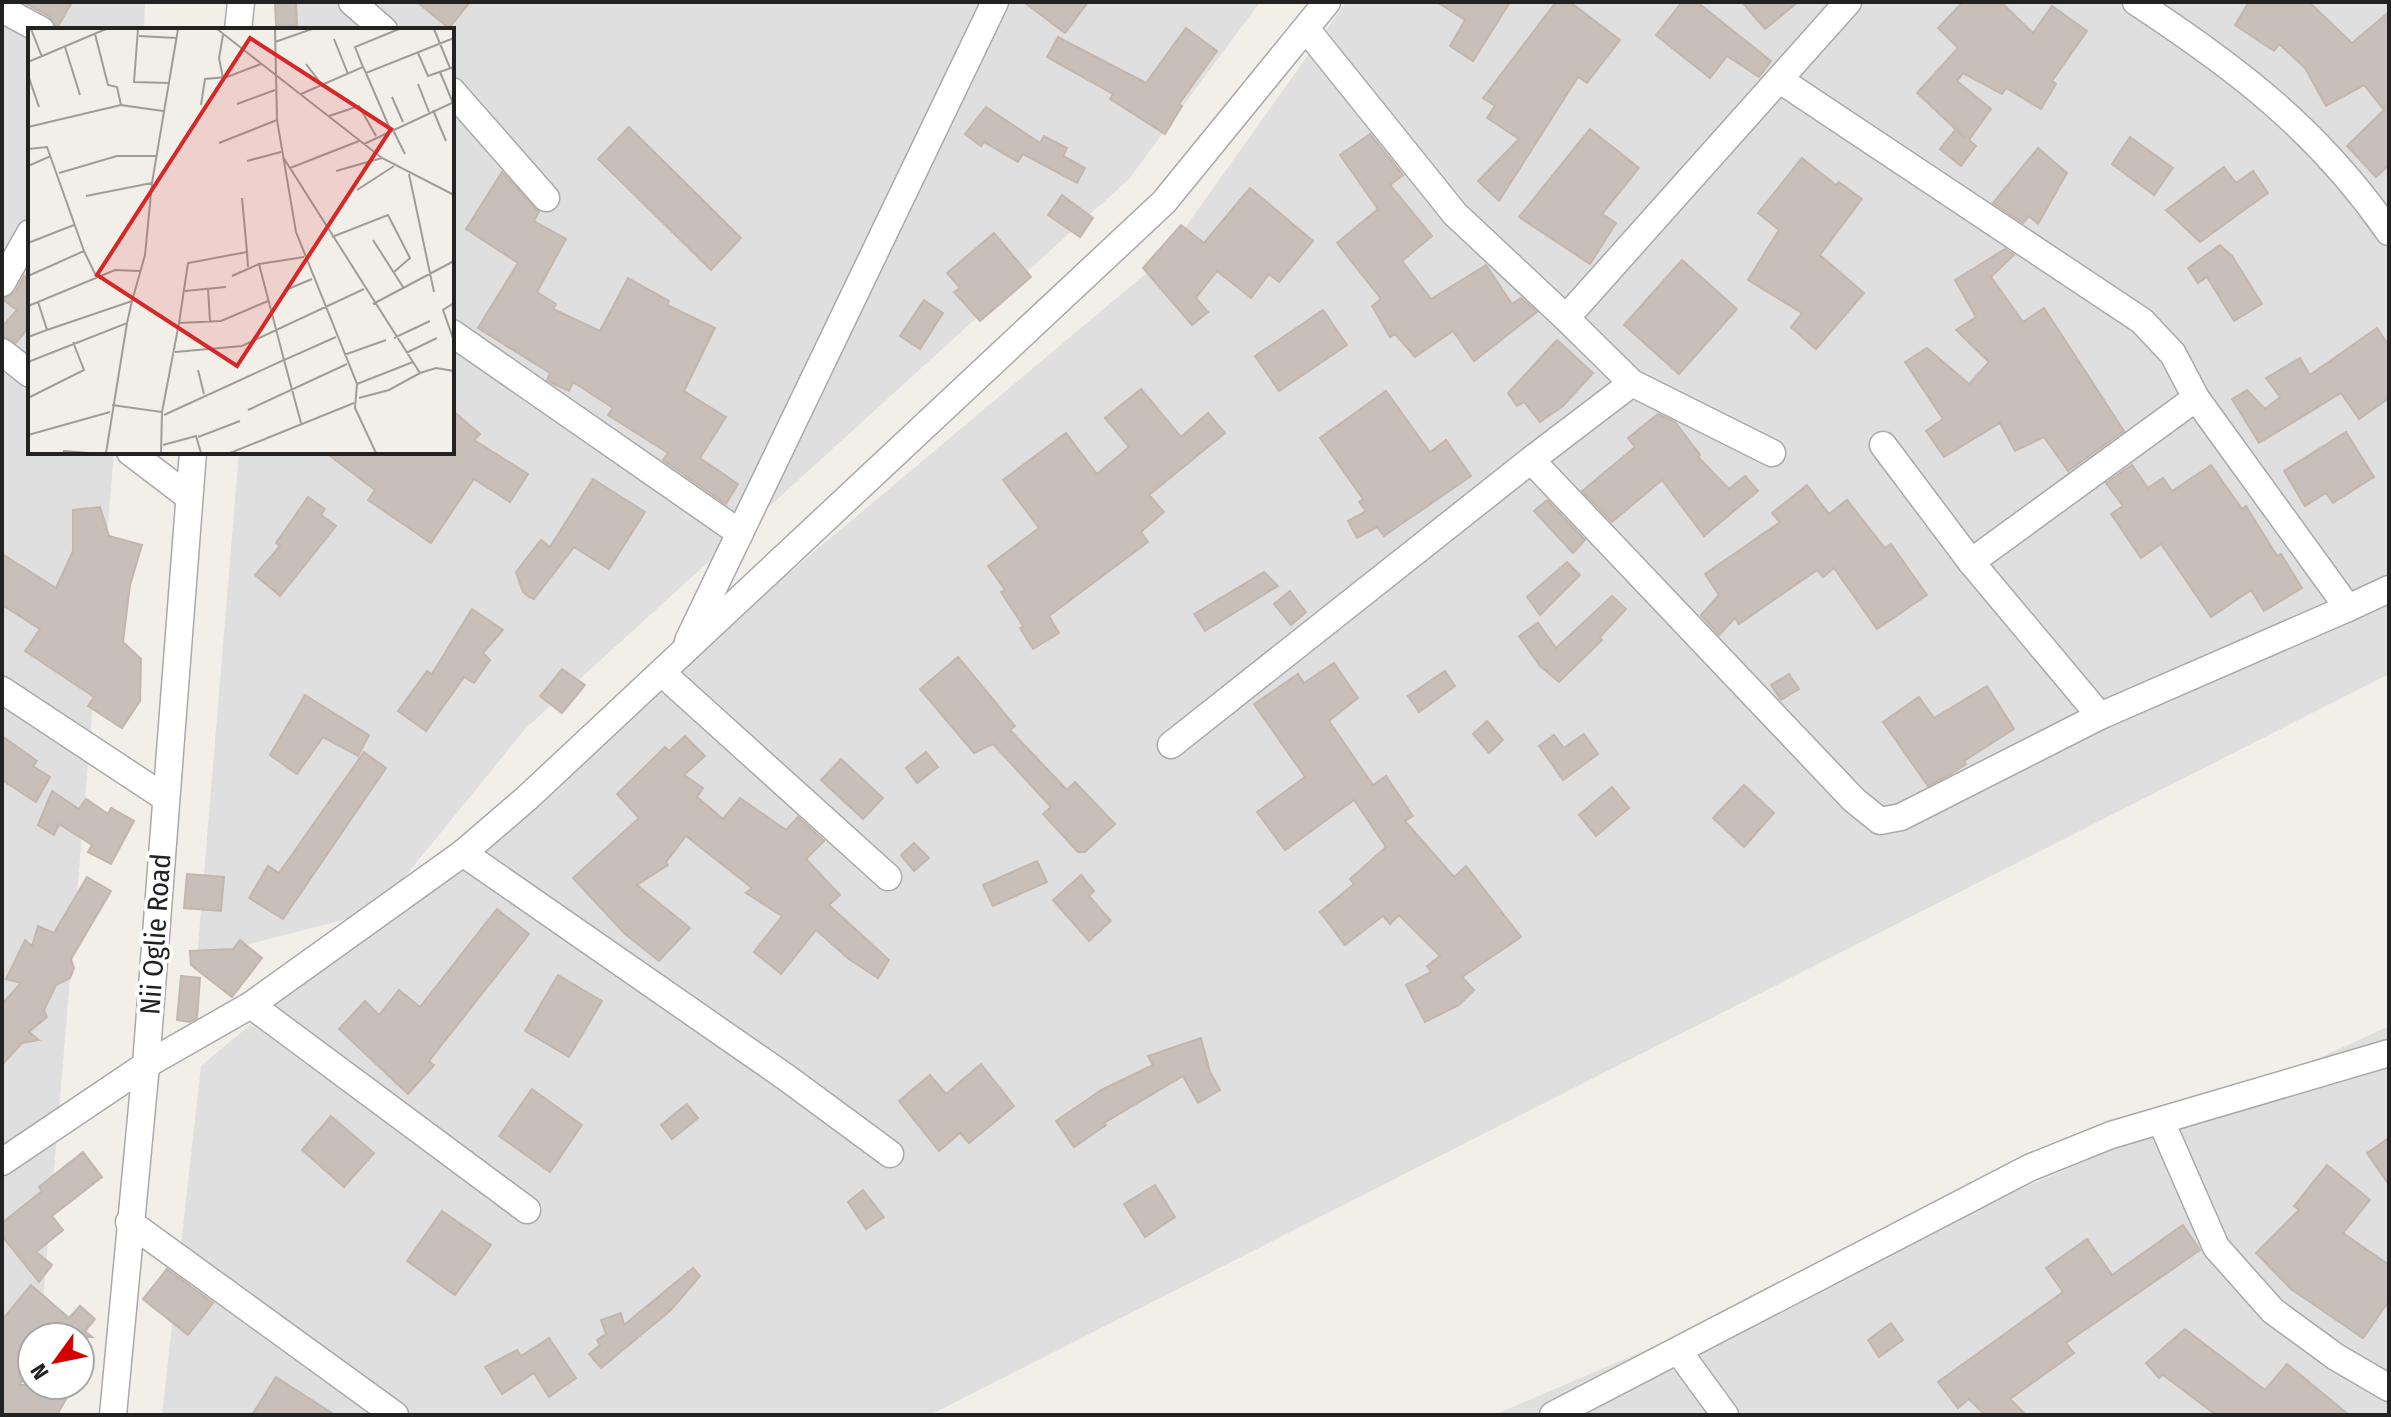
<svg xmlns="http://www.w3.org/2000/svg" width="2391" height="1417" viewBox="0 0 2391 1417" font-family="'Fira Sans Condensed',sans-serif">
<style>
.residential{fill:#e0dfdf}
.building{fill:#c7bfb8;stroke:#c4b6ab;stroke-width:2}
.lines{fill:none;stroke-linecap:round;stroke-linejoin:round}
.minor-casing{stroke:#a9a9a9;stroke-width:29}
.minor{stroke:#fff;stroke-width:26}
.labels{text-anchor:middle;stroke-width:8;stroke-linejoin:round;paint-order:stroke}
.street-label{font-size:28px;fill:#222;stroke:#fff}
.inset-road{fill:none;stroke:#9f9d99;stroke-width:2}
.view{fill:#d62828;fill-opacity:0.15;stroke:#d62828;stroke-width:4}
.inset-edge{fill:none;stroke:#222;stroke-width:4}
</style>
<rect width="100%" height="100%" fill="#f2efe9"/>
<g class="residential">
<polygon points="2,2 145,2 144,30 30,30 30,452 114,452 40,1337 32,1337 32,1385 2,1415"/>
<polygon points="293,2 1260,2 1129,179 526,728 377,911 197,958 239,452 452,452 452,30 289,30"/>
<polygon points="1346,2 2389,2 2389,674 930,1415 162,1415 201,1066 1162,260"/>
<polygon points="2389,1026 2389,1415 1494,1415 2221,1103"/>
</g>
<g class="building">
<polygon points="23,2 72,2 57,28 49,16"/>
<polygon points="275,2 296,2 297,25 276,26"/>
<polygon points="417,2 470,2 449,28"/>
<polygon points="1024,2 1088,2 1065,33"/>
<polygon points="1437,2 1510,2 1473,61 1450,46 1465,20"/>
<polygon points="1556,2 1570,2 1620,40 1587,83 1578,77 1499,201 1478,181 1519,139 1487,118 1495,106 1483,98"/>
<polygon points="1682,2 1697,2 1771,61 1759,77 1727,56 1710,78 1656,35"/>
<polygon points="1742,2 1798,2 1765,29"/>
<polygon points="1963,2 2001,2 2033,33 2052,6 2087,31 2052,81 2056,84 2041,109 2006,88 2002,94 1963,73 1957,81 1991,109 1969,140 1976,146 1961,166 1940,149 1956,129 1964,137 1917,93 1958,48 1938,28"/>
<polygon points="2249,2 2309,2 2352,43 2389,12 2389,165 2376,177 2347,146 2384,110 2364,85 2326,106 2305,68 2279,44 2274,51 2235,25"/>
<polygon points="1186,28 1217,51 1179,104 1182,106 1165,134 1110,99 1113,94 1047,57 1058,37 1146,83"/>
<polygon points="986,107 1040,143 1044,136 1067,148 1063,156 1085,168 1077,183 1023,154 1018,162 984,142 981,146 965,134"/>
<polygon points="629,127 741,238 711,270 598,159"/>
<polygon points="1590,129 1639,168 1602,214 1616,223 1590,264 1519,217"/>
<polygon points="1370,134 1403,175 1390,185 1432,236 1402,261 1431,299 1486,265 1512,304 1521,298 1537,312 1474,361 1453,331 1415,357 1395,334 1390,337 1372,306 1381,299 1337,243 1378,209 1340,155"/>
<polygon points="2130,137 2173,168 2154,195 2112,164"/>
<polygon points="2038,148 2067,173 2038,224 2029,216 2023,223 1993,203"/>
<polygon points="1802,158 1836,185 1839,182 1862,199 1820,255 1864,293 1816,349 1791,327 1802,313 1748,280 1779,230 1758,213"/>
<polygon points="2224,167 2236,183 2253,171 2268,193 2200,242 2166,210"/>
<polygon points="502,172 539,212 534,221 566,239 537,292 556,304 553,309 600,331 628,278 669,301 667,305 715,328 684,391 726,417 700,458 738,484 726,504 663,460 668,453 608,415 613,408 573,382 569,391 554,384 547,380 550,373 478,328 518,263 466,229"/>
<polygon points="1250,188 1313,241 1279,282 1269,274 1251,298 1217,271 1196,298 1208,312 1192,325 1143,268 1181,225 1204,243"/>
<polygon points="1062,195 1093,218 1080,237 1048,215"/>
<polygon points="994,233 1031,277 980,321 954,292 960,288 947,273"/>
<polygon points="2220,245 2232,256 2262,304 2234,321 2207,277 2198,283 2188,268"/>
<polygon points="2005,249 2014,255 1991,277 2023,322 2044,308 2124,431 2068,471 2044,437 2015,451 2000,423 1944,457 1926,431 1943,419 1905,362 1927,348 1969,384 1989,362 1956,330 1976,317 1955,280"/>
<polygon points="1682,260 1737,309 1679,374 1624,325"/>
<polygon points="24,276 30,279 30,326 16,343 2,336 2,327 17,310 2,299 16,291"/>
<polygon points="924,300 943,313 920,349 900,336"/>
<polygon points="1323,310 1347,345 1279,391 1255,356"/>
<polygon points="2377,328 2389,346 2389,398 2359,419 2341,393 2259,443 2232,399 2247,390 2265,409 2280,397 2266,378 2300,358 2310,375"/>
<polygon points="1557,340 1593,373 1563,406 1540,422 1524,402 1517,406 1508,393"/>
<polygon points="1141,389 1181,437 1208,413 1225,433 1149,495 1164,512 1141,532 1148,542 1049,616 1059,633 1033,649 1020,628 1023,626 1001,592 1005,590 988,566 1039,528 1003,480 1066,433 1097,474 1129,447 1105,418"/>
<polygon points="1386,391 1430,452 1446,440 1471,476 1384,536 1377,527 1357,538 1348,521 1366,511 1359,502 1363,499 1320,438"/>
<polygon points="452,410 480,434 474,440 528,474 510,502 474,479 431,543 368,500 375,490 325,452 452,452"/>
<polygon points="1658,414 1675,422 1700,455 1698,457 1729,489 1745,476 1758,491 1704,536 1662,480 1612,522 1582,491 1635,447 1628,438"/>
<polygon points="2346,432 2374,477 2333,503 2326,493 2305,506 2284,471"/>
<polygon points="2132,465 2148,488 2163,478 2172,491 2211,465 2242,509 2246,506 2277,556 2281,554 2302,588 2264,611 2251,590 2211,617 2161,544 2141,558 2111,514 2123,506 2106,483"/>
<polygon points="593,479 645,512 609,569 574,547 534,599 529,597 523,592 516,572 541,540 550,547"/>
<polygon points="1807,485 1829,514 1847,500 1885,548 1891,544 1927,595 1877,629 1834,568 1823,577 1817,570 1739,624 1735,618 1719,635 1701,615 1719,595 1705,574 1780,522 1772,513"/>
<polygon points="308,497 325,509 321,515 336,526 280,596 255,575 280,546 276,543"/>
<polygon points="1547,500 1585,540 1573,553 1534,511"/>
<polygon points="100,507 109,536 142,545 130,585 123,642 141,659 140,701 122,728 88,706 94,697 25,651 40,629 2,605 2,554 56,588 73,551 73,510"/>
<polygon points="1567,562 1580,575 1540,615 1527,597"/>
<polygon points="1264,572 1278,586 1205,631 1194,614"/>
<polygon points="1290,591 1306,612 1291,625 1274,604"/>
<polygon points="1612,596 1626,609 1600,637 1602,640 1559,682 1540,666 1519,636 1538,623 1556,648"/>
<polygon points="472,609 503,630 483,653 490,660 474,683 464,677 426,731 398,711 427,671 432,674"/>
<polygon points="958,657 1015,726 1010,730 1067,790 1075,782 1115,824 1085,852 1078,852 1043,814 1051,807 993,744 974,753 920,689"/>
<polygon points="1334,663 1358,698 1329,721 1373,785 1386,776 1413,816 1405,821 1454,877 1466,866 1521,937 1462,977 1474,990 1459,1005 1425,1022 1406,985 1431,972 1427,966 1440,956 1399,915 1390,924 1383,916 1345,945 1320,912 1354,884 1350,879 1386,847 1354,800 1285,850 1257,812 1305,777 1254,704 1298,674 1304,683"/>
<polygon points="562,669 585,685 562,713 540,696"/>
<polygon points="1445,671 1455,686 1419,712 1408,696"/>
<polygon points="1789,674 1799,689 1781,700 1771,685"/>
<polygon points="1987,686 2014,729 1964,761 1966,764 1951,774 1928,786 1883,722 1919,697 1934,718"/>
<polygon points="305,695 369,735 358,756 323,737 297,774 270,755"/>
<polygon points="1487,721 1503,740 1489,753 1473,734"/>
<polygon points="1584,734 1598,754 1563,780 1539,746 1554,735 1564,748"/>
<polygon points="2,736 37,761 33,766 50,777 36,802 2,780"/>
<polygon points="685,736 705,756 684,775 703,788 697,797 723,819 740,798 786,830 798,817 824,841 806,859 840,895 829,905 889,960 878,978 850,960 816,930 781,974 754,952 782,916 746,893 752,888 686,836 666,862 668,865 637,885 690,928 659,961 625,934 573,878 639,818 617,794 665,747 669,751"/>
<polygon points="364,752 386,768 283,919 249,898 268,866 279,873"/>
<polygon points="926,752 938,767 917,783 906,768"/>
<polygon points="841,759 883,798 863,819 821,780"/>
<polygon points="1744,785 1774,813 1744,847 1713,818"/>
<polygon points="1612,787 1629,808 1596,836 1579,815"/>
<polygon points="52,791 79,809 86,799 108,814 111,808 134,821 111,864 88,852 92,845 59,824 54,835 38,825"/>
<polygon points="914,843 929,858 914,871 901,855"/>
<polygon points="1037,861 1047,882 993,906 983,885"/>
<polygon points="187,874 224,877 221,911 184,908"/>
<polygon points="1081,875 1094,891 1089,896 1111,921 1089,941 1053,900"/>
<polygon points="87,877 111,891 71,959 74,968 70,978 56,985 44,1010 47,1017 29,1032 39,1040 22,1043 2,1065 2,1004 21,983 6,979 25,940 32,946 38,926 54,933"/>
<polygon points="497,909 529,934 429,1061 434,1065 408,1094 339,1029 365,1001 379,1015 399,990 420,1007"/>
<polygon points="240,940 262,958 232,997 191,965 190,951 233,949"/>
<polygon points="558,975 602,1001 569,1057 525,1031"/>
<polygon points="181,976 200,978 197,1018 190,1022 177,1020"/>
<polygon points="1201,1038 1210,1072 1220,1090 1198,1103 1183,1076 1104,1123 1106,1125 1074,1147 1056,1121 1101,1090 1153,1065 1148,1056"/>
<polygon points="981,1064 1014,1106 969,1143 960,1133 939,1151 899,1101 930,1075 946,1094"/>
<polygon points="532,1089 582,1125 550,1172 499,1136"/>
<polygon points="687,1104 698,1118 672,1139 661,1125"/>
<polygon points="331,1116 374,1153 344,1187 302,1150"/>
<polygon points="2389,1138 2389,1185 2367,1153"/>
<polygon points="83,1152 102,1177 52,1216 63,1230 36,1252 52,1265 39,1282 2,1236 2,1223 42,1191 39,1187"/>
<polygon points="2327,1165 2370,1200 2343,1233 2389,1265 2389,1301 2363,1338 2291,1289 2256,1253 2299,1210 2294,1206"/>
<polygon points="1155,1185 1175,1217 1145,1237 1124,1204"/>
<polygon points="863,1190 884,1217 866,1229 848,1202"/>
<polygon points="442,1211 491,1245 455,1295 407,1261"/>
<polygon points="2183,1225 2200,1250 2066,1343 2074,1353 2010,1399 2026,1415 1985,1415 1969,1399 1958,1408 1938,1382 2063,1292 2046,1268 2087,1239 2112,1275"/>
<polygon points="693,1268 700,1276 671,1310 601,1368 589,1354 600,1345 597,1340 606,1334 601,1320 621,1313 624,1325"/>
<polygon points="167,1269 213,1303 188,1335 143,1299"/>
<polygon points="31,1285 69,1318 80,1306 95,1319 85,1331 92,1337 32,1337 32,1367 19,1385 74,1385 57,1415 2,1415 2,1320"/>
<polygon points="1891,1323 1903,1340 1879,1357 1868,1340"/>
<polygon points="2185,1329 2265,1390 2287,1364 2349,1415 2216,1415 2163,1375 2159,1378 2146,1363"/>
<polygon points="549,1338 576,1378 549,1397 534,1373 502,1394 485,1367 517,1350 521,1356"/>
<polygon points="276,1377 335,1415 252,1415"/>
</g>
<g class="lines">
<defs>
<g id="minor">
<polyline points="352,2 384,30"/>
<path d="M 2136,2 C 2238,69 2318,130 2389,232"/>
<polyline points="2,9 41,30"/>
<polyline points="238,30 241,2"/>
<polyline points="1307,30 1455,214 1566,318 1848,2"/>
<polyline points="1780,80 2142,321 2173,354 2196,398 2348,608 2389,589"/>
<polyline points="452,91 546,198"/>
<polyline points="2,283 30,233"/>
<polyline points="1566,318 1632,383 1772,453"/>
<polyline points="452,333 740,533"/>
<polyline points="2,352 30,374"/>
<polyline points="1632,383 1531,460 1854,800 1880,821 1901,817 2100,716 2348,608"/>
<polyline points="1883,445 1971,562 2100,716"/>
<polyline points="130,452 189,497"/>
<polyline points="1971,562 2196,398"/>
<polyline points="688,641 995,2"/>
<polyline points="662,673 888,877"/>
<polyline points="2,690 164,797"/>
<polyline points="1171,745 1531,460"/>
<polyline points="463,853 787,1078 890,1154"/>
<polyline points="251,1005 527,1210"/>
<polyline points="2161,1121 2216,1247 2273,1311 2336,1357 2389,1388"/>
<polyline points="2,1162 146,1065 251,1005 463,853 527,798 1164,202 1327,2"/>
<polyline points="129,1222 395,1415"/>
<polyline points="1679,1352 1725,1415"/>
<polyline points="113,1415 146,1065 193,452"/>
<polyline points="1553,1415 2029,1168 2111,1135 2389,1053"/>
</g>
</defs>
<use href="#minor" class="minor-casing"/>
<use href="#minor" class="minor"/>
</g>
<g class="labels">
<g class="street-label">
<text transform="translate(155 934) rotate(-86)" y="10">Nii Oglie Road</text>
</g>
</g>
<g transform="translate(28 28)">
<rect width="426" height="426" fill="#f2efe9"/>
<path class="inset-road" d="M 3,1 L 14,29M 110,1 L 106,54 L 141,55M 189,1 L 354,130 L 426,167M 247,1 L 249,92 L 268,204 L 329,356 L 327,380 L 348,425M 406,1 L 422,40M 67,6 L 80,57 L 89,59 L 93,77 L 135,83M 195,7 L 191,30 L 195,50M 111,8 L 148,10M 306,11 L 320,46M 247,14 L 284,1M 37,19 L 52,67M 390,25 L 400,48 L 426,39M 0,34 L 78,1M 278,36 L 294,57M 335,39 L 338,45 L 426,10M 412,44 L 425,75M 338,45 L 362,101M 0,47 L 11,79M 390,56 L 401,84M 273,66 L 335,39 L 327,19 L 371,1M 364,69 L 375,94M 209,76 L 247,62M 173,77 L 177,51 L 199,49 L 233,36M 405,82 L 418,113M 301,88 L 331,78 L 348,108M 0,99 L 93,77M 364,100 L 377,126M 191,115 L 249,92M 336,116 L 426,74M 0,121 L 19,119 L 56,223 L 0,248M 255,129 L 392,345 L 408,340 L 426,343M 219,133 L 253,124M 0,138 L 23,128M 262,140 L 331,113M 308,143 L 354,130M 31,145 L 89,128 L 128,128M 381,146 L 406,264M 329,162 L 366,138M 58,168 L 124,155 L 150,1M 214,170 L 219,224M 304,209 L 360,187 L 382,230 L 366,244M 345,212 L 375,259M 0,215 L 46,197M 56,223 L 69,250M 204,248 L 231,236M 180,261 L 182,293M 260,261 L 284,251M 157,263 L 198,259M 104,273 L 117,227 L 124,155M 10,274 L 87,242 L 112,243M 426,275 L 415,282 L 426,313M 345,276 L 426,233M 0,278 L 10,274 L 19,302 L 0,309M 151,295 L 160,235 L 219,224 L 220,239M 19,302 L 104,273 L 99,295M 366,310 L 402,293M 147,324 L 214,318 L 336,261M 378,325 L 409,310M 316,327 L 358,312M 0,334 L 99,295 L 78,425M 170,342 L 176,366M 329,356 L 385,334M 0,370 L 56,342 L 45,314M 331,370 L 361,362 L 392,345M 84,377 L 134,384 L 133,425M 220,382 L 319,336M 134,384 L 151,295 L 193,293 L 240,273M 136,387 L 256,332 L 231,236 L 276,229M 273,395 L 256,332 L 308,309M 0,407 L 82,384M 170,409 L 212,393M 135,417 L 168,408 L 173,425M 35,423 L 61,425M 202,425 L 326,375"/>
<path class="view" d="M 222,10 L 363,101 L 209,338 L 69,247 Z"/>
<rect width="426" height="426" class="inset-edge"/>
</g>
<rect width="2391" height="1417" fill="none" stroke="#222222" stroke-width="8"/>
<g transform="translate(56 1361) rotate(237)"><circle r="38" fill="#ffffff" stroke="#a7a7a7" stroke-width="2"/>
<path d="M0-6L14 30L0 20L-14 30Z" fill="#d40000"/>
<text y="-12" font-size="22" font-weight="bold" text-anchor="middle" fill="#222222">N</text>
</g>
</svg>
